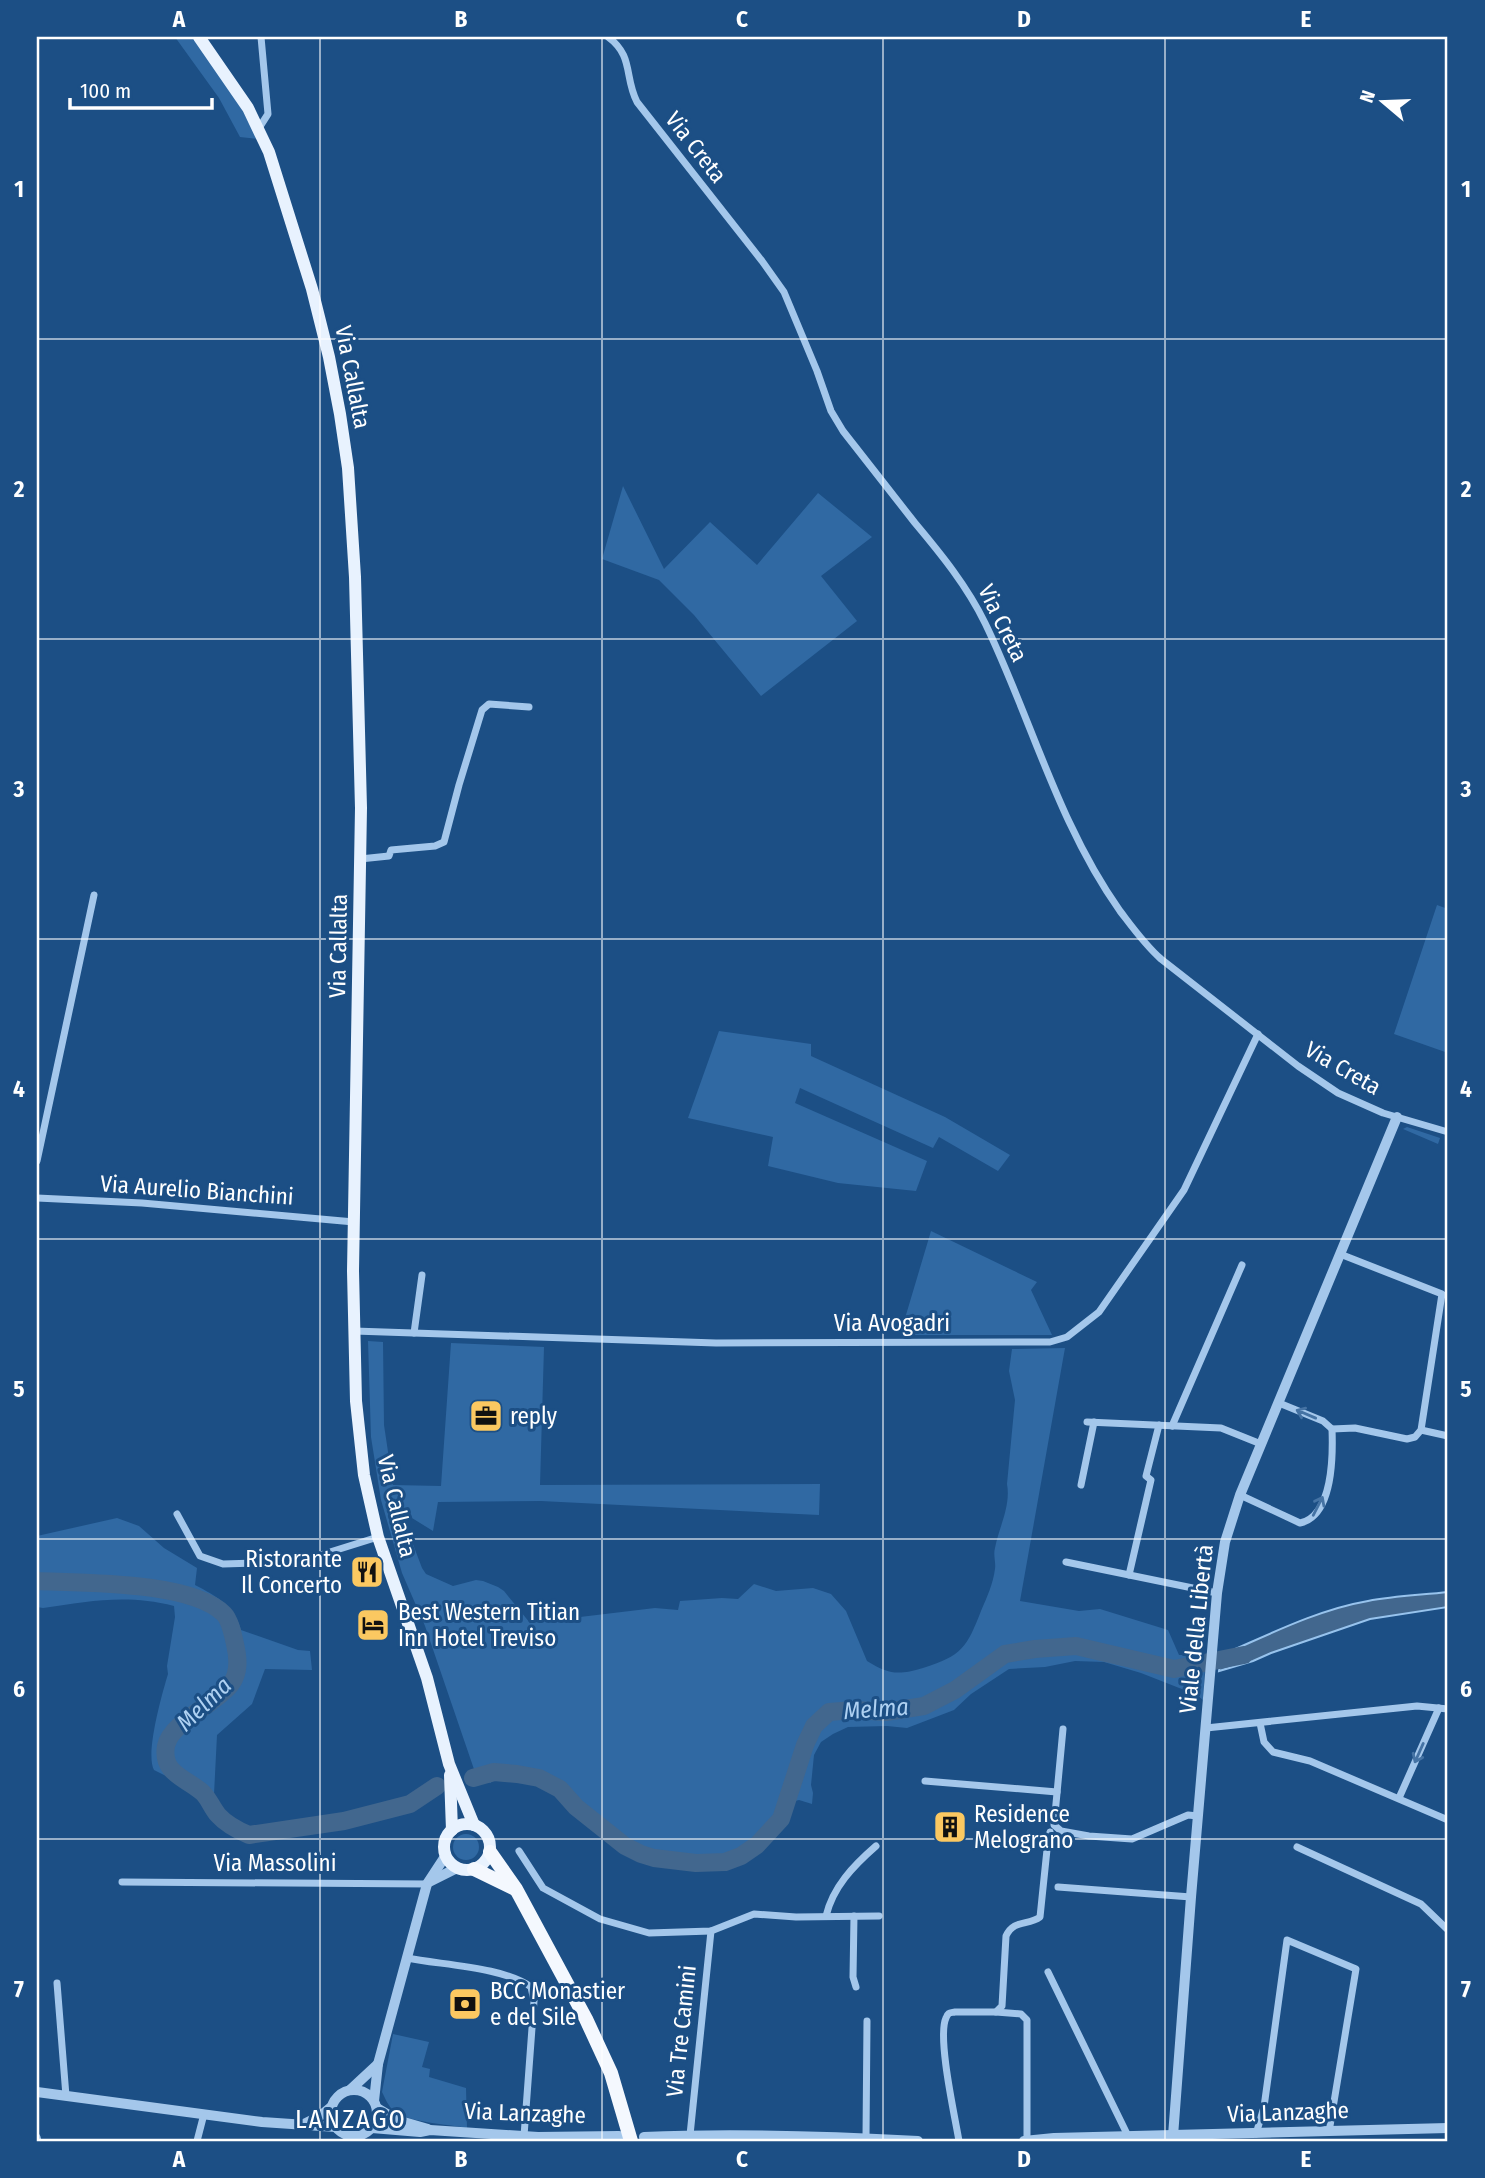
<svg xmlns="http://www.w3.org/2000/svg" width="1485" height="2178" viewBox="0 0 1485 2178" font-family="'Fira Sans Condensed',sans-serif">
<style>
.green{fill:#3069a3}
.water{fill:#42678e;stroke:#97c3ed;stroke-width:2}
.lines{fill:none;stroke-linecap:round;stroke-linejoin:round}
.river{stroke:#42678e;stroke-width:18}
.minor{stroke:#a4c7eb;stroke-width:7}
.tertiary{stroke:#a4c7eb;stroke-width:10}
.primary{stroke:#e8f2fe;stroke-width:12}
.trunk{stroke:#f4f8fe;stroke-width:14}
.oneway{stroke:#4573a4}
.grid{fill:none;stroke:#fff;stroke-width:2;stroke-opacity:0.55}
.labels{text-anchor:middle;stroke-width:6;stroke-linejoin:round;paint-order:stroke}
.street-label{font-size:23px;fill:#fff;stroke:#1c4f85}
.poi-label{font-size:23px;fill:#fff;stroke:#1c4f85;text-anchor:start}
.water-label{font-size:24px;font-style:italic;fill:#afd1f2;stroke:#1c4f85}
.quarter-label{font-size:26px;letter-spacing:2px;fill:#fff;stroke:#1c4f85}
.neatline{fill:none;stroke:#fff;stroke-width:2.5}
.grid-label{font-size:23px;text-anchor:middle;font-weight:bold;fill:#fff}
</style>
<rect width="100%" height="100%" fill="#1c4f85"/>
<g class="green">
<polygon points="175,37 195,37 230,88 258,139 240,137 219,98"/>
<polygon points="623,486 664,569 710,522 757,565 818,493 872,537 821,576 857,621 761,696 694,615 659,580 602,559"/>
<polygon points="1437,905 1448,909 1448,1053 1394,1034"/>
<polygon points="719,1031 811,1044 811,1056 945,1117 1010,1155 998,1171 939,1137 933,1148 800,1088 795,1103 927,1161 916,1191 838,1183 768,1166 773,1137 688,1118"/>
<polygon points="1407,1127 1440,1138 1438,1144 1403,1129"/>
<polygon points="931,1231 1037,1282 1031,1290 1052,1335 900,1335"/>
<path d="M 368,1341 L 383,1342 L 384,1425 L 393,1485 L 441,1486 L 451,1343 L 544,1347 L 540,1485 L 820,1484 L 819,1515 L 541,1501 L 438,1502 L 433,1531 L 399,1510 L 399,1530 L 411,1539 L 422,1568 L 426,1574 L 453,1586 L 476,1580 L 483,1581 L 498,1587 L 504,1591 L 530,1623 L 655,1608 L 678,1610 L 680,1601 L 722,1598 L 738,1599 L 754,1584 L 776,1591 L 813,1588 L 831,1594 L 846,1611 L 867,1661 C 889,1675 899,1675 923,1668 C 962,1656 967,1647 981,1611 C 987,1597 993,1584 995,1569 C 996,1562 993,1555 995,1548 C 999,1527 1011,1506 1007,1484 L 1015,1400 L 1009,1371 L 1012,1349 L 1065,1348 L 1020,1601 L 1079,1611 L 1100,1609 L 1168,1630 L 1179,1655 L 1206,1655 L 1203,1700 L 1197,1695 L 1141,1673 L 1104,1662 L 1075,1661 L 1045,1667 L 1009,1669 L 971,1694 L 954,1710 L 907,1728 L 887,1726 L 848,1727 L 833,1734 L 821,1742 L 814,1755 L 811,1785 L 813,1793 L 812,1804 L 799,1800 L 791,1802 L 778,1828 L 764,1844 L 748,1856 L 723,1865 L 679,1865 L 657,1862 L 627,1851 L 586,1819 L 564,1796 L 545,1784 L 514,1775 L 490,1777 L 491,1783 L 477,1778 L 425,1626 L 402,1573 L 381,1500 L 371,1437 Z"/>
<path d="M 117,1518 L 139,1526 L 164,1548 L 197,1568 L 195,1585 C 216,1596 235,1606 241,1630 L 298,1650 L 310,1651 L 312,1670 L 265,1669 L 252,1704 L 217,1735 L 213,1814 L 196,1791 L 154,1770 C 145,1754 162,1694 168,1674 L 167,1666 L 175,1617 L 174,1606 C 127,1594 90,1601 43,1608 L 37,1607 L 37,1536 Z"/>
<circle cx="466" cy="1847" r="13"/>
<path d="M 393,2034 L 429,2042 L 422,2067 L 430,2069 L 429,2077 L 466,2088 L 467,2128 C 447,2124 410,2123 394,2111 C 388,2106 385,2098 382,2092 Z"/>
</g>
<path class="water" d="M 1448,1592 L 1448,1607 L 1370,1619 L 1271,1653 L 1253,1661 L 1219,1671 L 1221,1653 L 1231,1651 C 1274,1632 1321,1609 1368,1601 C 1394,1596 1422,1595 1448,1592 Z"/>
<g class="lines">
<g class="river">
<path d="M 37,1581 C 82,1583 191,1581 224,1614 C 230,1620 233,1635 235,1644 C 238,1657 240,1672 231,1684 C 216,1704 171,1722 166,1746 C 161,1774 187,1778 203,1793 C 209,1799 212,1808 218,1815 C 226,1824 237,1830 249,1835 L 344,1821 L 410,1804 L 437,1786"/>
<polyline points="473,1778 494,1772 517,1774 539,1778 560,1789 576,1807 625,1846 641,1854 654,1858 696,1863 725,1862 741,1856 757,1845 781,1819 805,1745 814,1726 829,1712 854,1710 886,1712 924,1706 955,1690 1005,1654 1035,1649 1076,1646 1174,1669 1244,1655"/>
</g>
<g class="minor">
<path d="M 608,37 C 634,56 624,77 637,102 L 762,261 L 784,292 L 817,371 L 831,411 L 843,431 C 867,462 891,492 915,523 C 941,554 967,586 985,623 C 1031,718 1058,824 1120,911 C 1133,928 1145,945 1161,959 L 1298,1066 L 1338,1093 L 1383,1113 L 1448,1132"/>
<polyline points="259,128 268,114 261,37"/>
<polyline points="360,859 389,856 391,850 435,846 444,842 459,785 482,710 489,704 529,707"/>
<polyline points="37,1161 94,895"/>
<polyline points="37,1198 142,1203 354,1222"/>
<polyline points="354,1331 716,1343 1050,1342 1067,1337 1099,1312 1184,1190 1258,1034"/>
<polyline points="414,1333 422,1275"/>
<polyline points="1087,1422 1221,1428 1261,1444"/>
<polyline points="1172,1426 1242,1265"/>
<polyline points="1332,1429 1355,1428 1407,1439 1415,1437 1421,1430 1442,1294 1340,1254"/>
<polyline points="1421,1430 1448,1436"/>
<polyline points="1081,1485 1094,1422"/>
<path d="M 1240,1495 L 1300,1523 C 1333,1516 1333,1455 1332,1429 L 1323,1421 L 1279,1403"/>
<polyline points="177,1514 200,1556 223,1564 298,1562 378,1537"/>
<polyline points="1066,1562 1217,1593"/>
<polyline points="1129,1575 1151,1480 1146,1476 1159,1425"/>
<polyline points="1260,1723 1264,1742 1273,1752 1310,1761 1448,1820"/>
<polyline points="1206,1728 1417,1706 1448,1709"/>
<polyline points="1063,1729 1054,1825 1061,1831 1089,1836 1132,1839 1188,1815 1198,1816"/>
<polyline points="925,1781 1057,1792"/>
<polyline points="1399,1798 1439,1708"/>
<polyline points="1297,1847 1421,1904 1448,1930"/>
<polyline points="519,1851 543,1888 600,1919 649,1933 711,1931 754,1914 796,1917 879,1916"/>
<polyline points="122,1882 427,1884"/>
<polyline points="1058,1887 1191,1897"/>
<path d="M 826,1916 C 833,1887 853,1866 876,1846"/>
<polyline points="854,1916 853,1977 856,1987"/>
<path d="M 407,1958 C 442,1965 504,1967 531,1987 L 534,2001 L 524,2136"/>
<polyline points="1048,1972 1129,2138"/>
<polyline points="57,1983 66,2096"/>
<polyline points="996,2012 1021,2014 1027,2020 1027,2141"/>
<polyline points="1256,2134 1264,2107 1287,1940 1356,1969 1329,2132"/>
<polyline points="690,2135 711,1931"/>
<polyline points="37,2137 38,2141"/>
<polyline points="866,2137 867,2021"/>
<polyline points="197,2141 204,2114"/>
<path d="M 959,2141 C 955,2117 937,2037 946,2018 C 948,2012 950,2013 955,2012 L 996,2012 L 1002,2006 L 1006,1936 C 1014,1919 1028,1926 1040,1917 L 1048,1840 L 1050,1832"/>
</g>
<g class="tertiary">
<polyline points="429,1882 457,1868"/>
<polyline points="350,2090 378,2064"/>
<circle cx="354" cy="2113" r="23"/>
<polyline points="37,2092 262,2122 336,2127"/>
<polyline points="374,2101 378,2064 427,1884 446,1855"/>
<polyline points="377,2108 397,2120 428,2129"/>
<polyline points="304,2124 320,2116 331,2107"/>
<polyline points="372,2128 420,2132 430,2130 538,2137 619,2136"/>
<polyline points="1173,2136 1191,1897 1217,1593 1225,1542 1240,1495 1397,1117"/>
<path d="M 644,2137 C 735,2133 827,2136 918,2141"/>
<polyline points="1024,2141 1054,2138 1448,2128"/>
</g>
<g class="primary">
<polyline points="199,37 248,108 269,152 312,289 329,357 340,414 348,468 355,577 361,808 353,1271 356,1401 364,1475 378,1537 427,1678 449,1764 474,1825"/>
<polyline points="450,1775 452,1830"/>
<circle cx="467" cy="1847" r="23"/>
</g>
<g class="trunk">
<polyline points="490,1852 516,1889 586,2019 611,2073 631,2141"/>
<polyline points="474,1869 515,1889"/>
</g>
</g>
<defs><path id="oneway-shaft" d="M-6 0H5M1.5-3L5.5 0L1.5 3" fill="none" stroke-width="1.6" stroke-linecap="round" stroke-linejoin="round" transform="scale(1.75)"/></defs>
<g class="oneway">
<use href="#oneway-shaft" transform="translate(1306 1414) rotate(-157)"/>
<use href="#oneway-shaft" transform="translate(1318 1506) rotate(-63)"/>
<use href="#oneway-shaft" transform="translate(1419 1753) rotate(114)"/>
</g>
<path class="grid" d="M 320,37 L 320,2141M 602,37 L 602,2141M 883,37 L 883,2141M 1165,37 L 1165,2141M 37,339 L 1448,339M 37,639 L 1448,639M 37,939 L 1448,939M 37,1239 L 1448,1239M 37,1539 L 1448,1539M 37,1839 L 1448,1839"/>
<defs>
<symbol id="office-square" viewBox="-11 -11 22 22"><rect x="-9" y="-9" width="18" height="18" rx="4" fill="#fbc861" stroke="#1c4f85"/><path d="M-6-3h4V-5.5h4V-3h4V5H-6ZM-1-4.5V-3h2v-1.5ZM-6 0V1H6V0Z" fill="#111"/></symbol>
<symbol id="restaurant-square" viewBox="-11 -11 22 22"><rect x="-9" y="-9" width="18" height="18" rx="4" fill="#fbc861" stroke="#1c4f85"/><path d="M-5-6h1v4h1v-4h1v4h1v-4h1v5L-1.5 .5V6h-2V.5L-5-1ZM5-6V6H3V1.5H1.5Q1.5-4 5-6Z" fill="#111"/></symbol>
<symbol id="hotel-square" viewBox="-11 -11 22 22"><rect x="-9" y="-9" width="18" height="18" rx="4" fill="#fbc861" stroke="#1c4f85"/><path d="M-6-4.5h1.5V1H6V5H4.5V3h-9V5H-6ZM-4 0a1.8 1.8 0 1 1 3.6 0ZM.5 0V-2.5h3Q6-2.5 6 0Z" fill="#111"/></symbol>
<symbol id="building-square" viewBox="-11 -11 22 22"><rect x="-9" y="-9" width="18" height="18" rx="4" fill="#fbc861" stroke="#1c4f85"/><path d="M-4-6H4V6H1V3H-1V6H-4ZM-2.5-4.3h1.7v1.8h-1.7ZM.8-4.3h1.7v1.8H.8ZM-2.5-1h1.7V.8h-1.7ZM.8-1h1.7V.8H.8Z" fill="#111"/></symbol>
<symbol id="bank-square" viewBox="-11 -11 22 22"><rect x="-9" y="-9" width="18" height="18" rx="4" fill="#fbc861" stroke="#1c4f85"/><path d="M-6-4H6V4H-6ZM0-2.3a2.3 2.3 0 1 0 0 4.6a2.3 2.3 0 1 0 0-4.6Z" fill="#111"/></symbol>
</defs>
<g fill-rule="evenodd">
<use href="#office-square" x="467" y="1397" width="38" height="38"/>
<use href="#restaurant-square" x="348" y="1553" width="38" height="38"/>
<use href="#hotel-square" x="354" y="1606" width="38" height="38"/>
<use href="#building-square" x="931" y="1808" width="38" height="38"/>
<use href="#bank-square" x="446" y="1985" width="38" height="38"/>
</g>
<g class="labels">
<g class="street-label">
<text transform="translate(696 147) rotate(52)" y="8">Via Creta</text>
<text transform="translate(353 377) rotate(79)" y="8">Via Callalta</text>
<text transform="translate(1003 623) rotate(64)" y="8">Via Creta</text>
<text transform="translate(338 946) rotate(-89)" y="8">Via Callalta</text>
<text transform="translate(1343 1068) rotate(30)" y="8">Via Creta</text>
<text transform="translate(197 1190) rotate(4)" y="8">Via Aurelio Bianchini</text>
<text x="892" y="1331">Via Avogadri</text>
<text transform="translate(397 1506) rotate(77)" y="8">Via Callalta</text>
<text transform="translate(1196 1629) rotate(-84)" y="8">Viale della Libertà</text>
<text x="275" y="1871">Via Massolini</text>
<text transform="translate(681 2031) rotate(-84)" y="8">Via Tre Camini</text>
<text transform="translate(1288 2112) rotate(-2)" y="8">Via Lanzaghe</text>
<text transform="translate(525 2113) rotate(2)" y="8">Via Lanzaghe</text>
</g>
<g class="poi-label">
<text x="510" y="1424">reply</text>
<text x="342" y="1567" text-anchor="end">Ristorante<tspan x="342" dy="26">Il Concerto</tspan></text>
<text x="398" y="1620">Best Western Titian<tspan x="398" dy="26">Inn Hotel Treviso</tspan></text>
<text x="974" y="1822">Residence<tspan x="974" dy="26">Melograno</tspan></text>
<text x="490" y="1999">BCC Monastier<tspan x="490" dy="26">e del Sile</tspan></text>
</g>
<g class="water-label">
<text transform="translate(204 1704) rotate(-44)" y="8">Melma</text>
<text transform="translate(876 1709) rotate(-4)" y="8">Melma</text>
</g>
<g class="quarter-label">
<text x="351" y="2128">LANZAGO</text>
</g>
</g>
<rect width="1485" height="2178" fill="none" stroke="#1c4f85" stroke-width="77"/>
<g transform="translate(1383 102) rotate(289)" stroke="#1c4f85" stroke-width="5" paint-order="stroke">
<path d="M0-5L12 26L0 18L-12 26Z" fill="#ffffff"/>
<text y="-10" font-size="19" font-weight="bold" text-anchor="middle" fill="#ffffff">N</text>
</g>
<path d="M70 98v10h142v-10" fill="none" stroke="#ffffff" stroke-width="3.5"/>
<text x="80" y="98" font-size="21" fill="#ffffff" stroke="#1c4f85" stroke-width="5" paint-order="stroke">100 m</text>
<rect x="38" y="38" width="1408" height="2102" class="neatline"/>
<g class="grid-label">
<text x="179" y="27">A</text>
<text x="461" y="27">B</text>
<text x="742" y="27">C</text>
<text x="1024" y="27">D</text>
<text x="1306" y="27">E</text>
<text x="19" y="197">1</text>
<text x="1466" y="197">1</text>
<text x="19" y="497">2</text>
<text x="1466" y="497">2</text>
<text x="19" y="797">3</text>
<text x="1466" y="797">3</text>
<text x="19" y="1097">4</text>
<text x="1466" y="1097">4</text>
<text x="19" y="1397">5</text>
<text x="1466" y="1397">5</text>
<text x="19" y="1697">6</text>
<text x="1466" y="1697">6</text>
<text x="19" y="1997">7</text>
<text x="1466" y="1997">7</text>
<text x="179" y="2167">A</text>
<text x="461" y="2167">B</text>
<text x="742" y="2167">C</text>
<text x="1024" y="2167">D</text>
<text x="1306" y="2167">E</text>
</g>
</svg>
